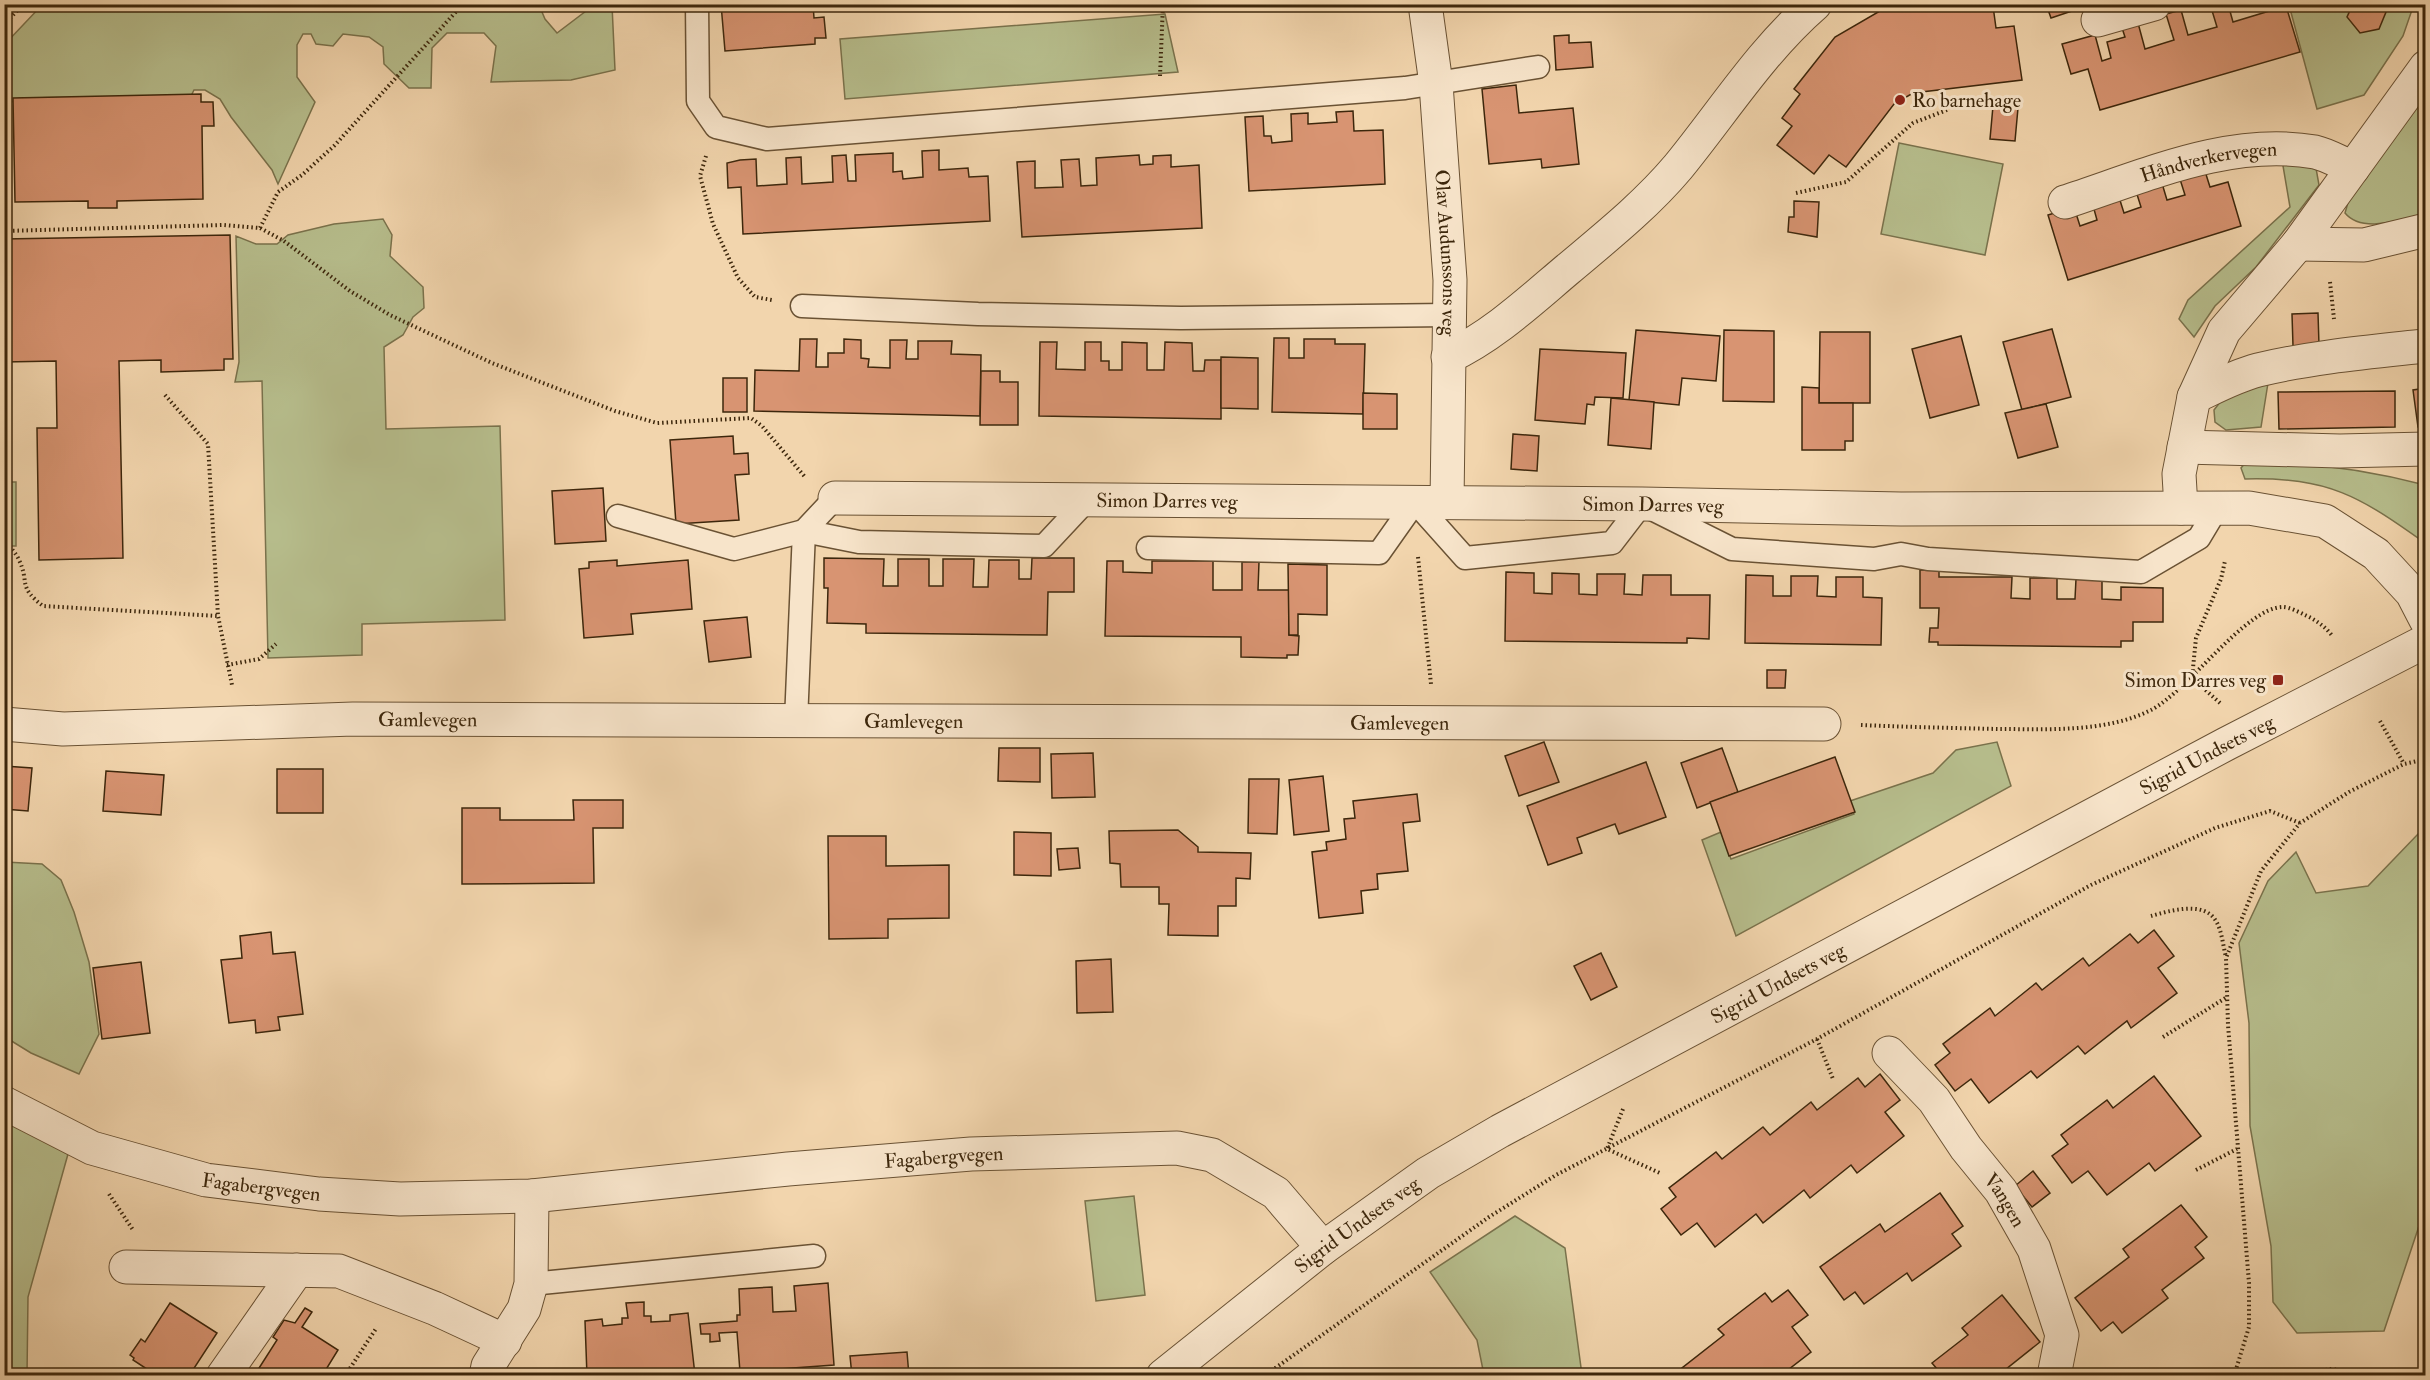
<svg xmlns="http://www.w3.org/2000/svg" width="2430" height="1380" viewBox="0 0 2430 1380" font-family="'IM FELL Double Pica',serif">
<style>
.green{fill:#b7be8d;stroke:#7a724c;stroke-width:1.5}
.building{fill:#d89472;stroke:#3d270c;stroke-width:1.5}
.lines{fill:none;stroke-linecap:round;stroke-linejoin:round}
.service-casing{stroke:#6a5234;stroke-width:25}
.minor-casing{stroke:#6a5234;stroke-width:35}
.tertiary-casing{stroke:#6a5234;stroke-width:35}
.path{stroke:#3d270c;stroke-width:4;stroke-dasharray:1.5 3;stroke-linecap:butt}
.service{stroke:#f7e4ca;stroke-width:22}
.minor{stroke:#f7e4ca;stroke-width:33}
.tertiary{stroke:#f7e4ca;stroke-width:33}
.poi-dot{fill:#8f2418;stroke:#f7e4ca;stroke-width:2}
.labels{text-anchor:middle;stroke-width:6;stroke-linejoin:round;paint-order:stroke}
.poi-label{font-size:20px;fill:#3d270c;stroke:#f7e4ca;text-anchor:start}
.street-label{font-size:20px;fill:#3d270c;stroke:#f7e4ca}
</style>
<rect width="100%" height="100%" fill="#f2d5ad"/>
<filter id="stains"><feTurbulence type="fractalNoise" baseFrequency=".00333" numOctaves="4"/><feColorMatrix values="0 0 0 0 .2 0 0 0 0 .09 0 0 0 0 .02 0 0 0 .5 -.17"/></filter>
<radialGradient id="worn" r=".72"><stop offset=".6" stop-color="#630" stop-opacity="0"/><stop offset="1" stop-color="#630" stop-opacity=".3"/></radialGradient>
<g class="green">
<polygon points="2414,4 2403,36 2364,95 2317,109 2289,5"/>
<polygon points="42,5 539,5 545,19 557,33 594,5 612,5 615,70 571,80 491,82 496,46 484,33 447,33 432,48 431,88 409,88 384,64 383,47 369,37 343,34 333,46 316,44 311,34 303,34 297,45 297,77 315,102 278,184 272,170 231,117 220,99 205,90 194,90 191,96 19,98 6,105 5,111 5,44"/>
<polygon points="1165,14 1178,72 845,99 840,39"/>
<path d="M 2425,97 L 2425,215 C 2402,219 2362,234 2345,213 L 2349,199 Z"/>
<polygon points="1899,143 2003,164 1985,255 1881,234"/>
<polygon points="2282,160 2316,168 2319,185 2256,267 2215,306 2194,337 2179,319 2188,300 2290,207"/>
<polygon points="383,219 392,235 390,256 423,287 424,308 413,317 403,335 384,347 386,429 500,426 505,620 362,624 362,655 268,658 262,381 235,382 239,362 236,236 256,244 277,244 288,235 334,224"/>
<polygon points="2268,383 2261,427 2226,430 2215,422 2214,410 2224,397"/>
<path d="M 2247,461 C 2309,462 2367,470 2425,485 L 2425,543 C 2359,496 2329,477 2245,479 L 2241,468 Z"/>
<polygon points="4,482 16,482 16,546 5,546"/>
<polygon points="1997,742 2011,786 1736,936 1702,840 1721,832 1731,859 1854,814 1850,801 1933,773 1956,750"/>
<polygon points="2418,834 2426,836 2426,1192 2419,1226 2384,1331 2297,1333 2273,1302 2271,1246 2250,1126 2249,1023 2239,943 2268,881 2296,852 2316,893 2368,886"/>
<polygon points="5,862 42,864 61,880 74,912 89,962 99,1034 79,1074 31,1053 5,1037"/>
<polygon points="4,1119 68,1154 28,1297 27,1375 5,1375"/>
<polygon points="1134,1196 1145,1295 1096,1301 1085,1201"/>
<polygon points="1515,1216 1565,1248 1582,1375 1484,1375 1477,1340 1430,1272"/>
</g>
<g class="building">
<polygon points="721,4 813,4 814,18 824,17 826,38 815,38 815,44 725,51"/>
<polygon points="1280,4 1372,4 1372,6 1281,11"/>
<polygon points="1916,4 1959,4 1959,11 1993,6 1996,28 2014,26 2022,80 1913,93 1894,104 1846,167 1829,155 1814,174 1777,145 1792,126 1782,118 1800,94 1794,89 1835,37 1885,8"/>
<polygon points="2046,4 2077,4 2078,9 2051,18"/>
<polygon points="2210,4 2228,4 2233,22 2286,6 2300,52 2100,110 2088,69 2071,74 2062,44 2095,35 2102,61 2111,58 2107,42 2125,37 2122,28 2138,23 2145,49 2174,40 2166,14 2181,10 2188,35 2217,27"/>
<polygon points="2353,4 2380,4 2386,12 2379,29 2360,33 2347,17"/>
<polygon points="1569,35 1569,43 1591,42 1593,67 1556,70 1554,36"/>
<polygon points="1516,85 1519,113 1573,108 1579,164 1542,168 1541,159 1489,164 1482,89"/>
<polygon points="201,94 201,102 213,102 214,126 202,126 203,199 117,201 117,208 88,208 88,201 15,202 13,98"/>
<polygon points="1993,106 2018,108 2015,141 1990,139"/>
<polygon points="1353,111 1354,131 1383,130 1385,184 1249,191 1245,117 1263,116 1264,136 1271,136 1272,143 1292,141 1291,114 1308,113 1308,124 1337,122 1336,112"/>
<polygon points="939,150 939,170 968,168 969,177 988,176 990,221 743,234 741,187 728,188 727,163 740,160 756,159 757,186 787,184 786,158 801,157 802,184 833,182 832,156 846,155 848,181 856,181 855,155 893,153 893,172 902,171 903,179 923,177 922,151"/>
<polygon points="1139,155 1140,165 1153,164 1153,156 1171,155 1171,167 1199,165 1202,228 1022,237 1017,162 1035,161 1035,188 1063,187 1061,160 1079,159 1081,186 1097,185 1096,158"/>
<polygon points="2204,168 2210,187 2228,182 2241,226 2068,280 2048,215 2074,207 2080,226 2097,220 2092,202 2118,194 2124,213 2141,207 2135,188 2161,180 2167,200 2185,195 2179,176"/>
<polygon points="1794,201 1819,202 1817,237 1788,232 1789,217 1794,217"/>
<polygon points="230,235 233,359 224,359 224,370 161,372 161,360 119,361 123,558 39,560 37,428 57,428 56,361 4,362 4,239"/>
<polygon points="2318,313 2319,345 2293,346 2292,314"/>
<polygon points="2052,329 2071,397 2022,410 2003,342"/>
<polygon points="1636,330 1720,336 1716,381 1682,378 1679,405 1629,400"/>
<polygon points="1724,330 1774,331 1774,402 1723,401"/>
<polygon points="1820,332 1870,332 1870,403 1819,403"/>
<polygon points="1961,336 1979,405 1930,418 1912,349"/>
<polygon points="1274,338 1289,338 1289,358 1304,358 1304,339 1335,339 1335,344 1365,344 1363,414 1272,412"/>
<polygon points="800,339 817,339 816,367 828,367 828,353 844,353 844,339 861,340 861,358 869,359 868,367 890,368 890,340 907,340 906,359 918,359 918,341 952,341 951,354 981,355 980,416 754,411 755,370 799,371"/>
<polygon points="1040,342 1057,342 1056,369 1085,370 1085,342 1101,342 1101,361 1109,361 1109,370 1122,370 1122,342 1147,343 1147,370 1164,370 1165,342 1192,343 1193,371 1204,371 1205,360 1221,360 1221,419 1039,416"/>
<polygon points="1540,349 1626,353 1623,398 1595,397 1594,405 1587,404 1585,424 1535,420"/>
<polygon points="1221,357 1258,358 1258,409 1221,408"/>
<polygon points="981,371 1000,371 1000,382 1018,382 1018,425 980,425"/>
<rect x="723" y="378" width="24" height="34"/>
<polygon points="1802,387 1819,388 1819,403 1853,403 1853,441 1845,441 1845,450 1802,450"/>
<polygon points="2426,388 2426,426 2418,427 2413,390"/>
<polygon points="2395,391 2395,427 2279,429 2278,392"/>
<polygon points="1363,393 1397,394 1397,429 1363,429"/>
<polygon points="1611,398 1654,402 1651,449 1608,445"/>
<polygon points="2046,404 2058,447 2018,458 2005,413"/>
<polygon points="1513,434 1539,436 1537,471 1511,469"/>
<polygon points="733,436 734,454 748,453 749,474 735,475 739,520 676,524 670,440"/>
<polygon points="603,488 606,541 555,544 552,491"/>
<polygon points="824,558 884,559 883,586 898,586 898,559 929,559 929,586 943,586 943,559 974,559 973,587 988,587 989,560 1019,560 1019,579 1031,579 1032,558 1074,558 1074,592 1048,592 1047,635 866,633 866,624 827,623 828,588 824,588"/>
<polygon points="617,560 617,566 688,560 692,609 631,614 633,634 584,638 579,569 589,568 589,562"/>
<polygon points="1107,561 1123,561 1123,572 1152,573 1152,561 1213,561 1213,590 1242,590 1242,562 1259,562 1258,590 1290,590 1289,635 1299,636 1298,655 1287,655 1287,658 1241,657 1241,637 1105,636"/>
<polygon points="1288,564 1327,565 1327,615 1298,614 1298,635 1289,635"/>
<polygon points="1920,570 1939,570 1939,577 2012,577 2011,598 2030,599 2030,578 2057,578 2057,599 2075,599 2076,579 2102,579 2102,599 2121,600 2121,587 2163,588 2163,622 2133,622 2133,641 2121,641 2121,647 1938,645 1938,642 1929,642 1930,628 1938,628 1939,608 1920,608"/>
<polygon points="1506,572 1534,573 1534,593 1552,594 1552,573 1579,574 1579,594 1597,595 1597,574 1625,574 1624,594 1642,595 1643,575 1671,575 1671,595 1710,595 1709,639 1687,638 1687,643 1505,641"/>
<polygon points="1746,575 1773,576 1773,596 1791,596 1791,576 1818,576 1817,596 1836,597 1836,577 1863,577 1863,597 1882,598 1881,645 1745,643"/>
<polygon points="747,617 751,657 709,662 704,621"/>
<polygon points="1767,670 1786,670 1785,688 1767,688"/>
<polygon points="1544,742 1559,782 1519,796 1505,756"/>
<polygon points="999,748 1040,748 1040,782 998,781"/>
<polygon points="1722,748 1738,792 1697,808 1681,763"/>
<polygon points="1093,753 1095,797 1052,798 1051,754"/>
<polygon points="1835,757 1855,812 1729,856 1710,802"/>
<polygon points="1646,762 1666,817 1619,834 1615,824 1577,838 1582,853 1548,865 1527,806"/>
<polygon points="4,766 32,768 28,811 4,809"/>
<rect x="277" y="769" width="46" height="44"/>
<polygon points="106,771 164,775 161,815 103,811"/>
<polygon points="1323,776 1329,831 1294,835 1289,780"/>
<polygon points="1249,779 1279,779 1277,834 1248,833"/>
<polygon points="1417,794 1420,821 1403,823 1408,871 1377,874 1378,889 1361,891 1363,913 1319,918 1312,852 1327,850 1326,842 1346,839 1344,819 1355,818 1353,801"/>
<polygon points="573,800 623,800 623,828 593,828 594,883 462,884 462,808 500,808 500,820 574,820"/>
<polygon points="1178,830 1198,847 1198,852 1251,853 1250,879 1236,878 1236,906 1218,906 1218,936 1168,935 1169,904 1159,904 1159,887 1121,887 1120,864 1110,863 1109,831"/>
<polygon points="1014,832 1051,833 1051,876 1014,875"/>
<polygon points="828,836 886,836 886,866 949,865 949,918 888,919 888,938 829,939"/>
<polygon points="1078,848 1080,868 1059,870 1057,849"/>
<polygon points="2154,930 2174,956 2158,968 2177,993 2131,1028 2127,1021 2085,1054 2078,1046 2037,1078 2031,1071 1989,1103 1971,1079 1955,1091 1935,1065 1950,1053 1943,1044 1990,1008 1995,1016 2036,983 2042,990 2083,958 2089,966 2130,934 2138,943"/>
<polygon points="271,932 273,954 295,952 303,1014 278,1017 280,1030 256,1033 255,1020 229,1023 221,960 242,958 240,936"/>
<polygon points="1601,953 1617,987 1591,1000 1574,966"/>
<polygon points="1111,959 1113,1012 1077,1013 1076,961"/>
<polygon points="141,962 150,1033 102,1039 93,968"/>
<polygon points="1880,1074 1900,1100 1885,1112 1904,1136 1857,1173 1851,1165 1810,1198 1804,1190 1763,1223 1756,1214 1715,1247 1697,1223 1681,1235 1661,1209 1676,1197 1669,1188 1716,1152 1722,1159 1763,1127 1770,1135 1811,1102 1817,1110 1858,1078 1865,1087"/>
<polygon points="2154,1076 2201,1136 2155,1171 2149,1163 2107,1195 2088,1171 2072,1183 2052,1156 2068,1144 2061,1135 2107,1100 2113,1108"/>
<polygon points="2033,1171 2050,1193 2032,1207 2015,1186"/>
<polygon points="1940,1193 1963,1226 1952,1234 1961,1246 1912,1281 1907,1273 1864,1304 1855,1292 1844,1300 1820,1267 1880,1224 1885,1232"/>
<polygon points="2181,1205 2207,1237 2195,1247 2204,1258 2162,1290 2168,1298 2122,1333 2113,1322 2101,1331 2075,1298 2129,1257 2123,1249"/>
<polygon points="828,1283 834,1365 740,1372 737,1332 719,1333 720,1341 710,1342 710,1334 701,1334 700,1324 737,1321 737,1315 740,1315 739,1289 772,1287 773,1312 796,1311 794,1286"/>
<polygon points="1788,1290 1808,1315 1792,1327 1811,1352 1780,1376 1688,1376 1682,1368 1724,1335 1718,1329 1765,1293 1772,1302"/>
<polygon points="2002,1295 2040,1342 2005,1370 2009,1376 1943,1376 1932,1363 1968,1335 1962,1328"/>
<polygon points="644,1302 644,1316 651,1316 651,1322 670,1321 670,1315 688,1313 695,1375 587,1376 585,1321 602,1319 603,1326 622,1324 622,1318 628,1318 626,1303"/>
<polygon points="170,1303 217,1333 189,1376 147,1376 150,1371 133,1360 134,1358 130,1355 141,1339 145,1342"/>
<polygon points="305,1308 312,1312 302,1327 338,1350 322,1376 254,1376 277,1340 273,1337 284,1320 295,1323"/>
<polygon points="907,1352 909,1376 852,1376 850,1356"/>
</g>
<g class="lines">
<defs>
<g id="service">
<polyline points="697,4 698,101 716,127 767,139 1405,88 1538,67"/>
<polyline points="802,306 978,314 1181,318 1449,315"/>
<polyline points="618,516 734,549 804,531 859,542 1044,546 1087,500"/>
<polyline points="1148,548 1379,553 1415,502 1465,558 1612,543 1642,504 1732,549 1874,559 1901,554 1928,559 2141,572 2199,538 2217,508"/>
<polyline points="796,721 804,531 835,498"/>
<polyline points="531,1284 814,1256"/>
</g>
<g id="minor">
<path id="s1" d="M 1425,4 L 1436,84 L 1450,280 L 1447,502"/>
<polyline points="2098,20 2154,4"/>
<path id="s2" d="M 2065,202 C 2145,176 2230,137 2315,152 C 2328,155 2341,163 2353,168"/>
<polyline points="2298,244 2364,245 2426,230"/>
<path d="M 1448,357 C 1493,336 1530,301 1568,269 C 1606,237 1646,205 1678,167 C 1723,112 1761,51 1815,4"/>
<path d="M 2194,397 C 2215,387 2235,376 2258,370 C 2312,357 2369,352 2424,346"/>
<polyline points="2184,447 2340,451 2426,449"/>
<path id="s3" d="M 835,498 L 1642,504 L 1901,509 L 2249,508 L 2325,521 L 2376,554 L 2412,593 L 2426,620"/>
<polyline points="2181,508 2179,474 2194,397 2224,331 2298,244 2426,67"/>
<path id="s4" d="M 4,724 L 63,729 L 353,719 L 1824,724"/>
<path id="s5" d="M 1889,1053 L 1934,1100 L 1966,1148 L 2001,1191 L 2034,1249 L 2062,1335 L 2054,1376"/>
<path id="s6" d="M 4,1103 L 92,1148 L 206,1180 L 319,1194 L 400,1199 L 532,1196 L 788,1169 L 971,1154 L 1177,1148 L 1212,1155 L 1276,1193 L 1323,1248"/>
<polyline points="126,1267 339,1271 434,1308 505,1341"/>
<polyline points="223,1376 297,1270"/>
<polyline points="486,1376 488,1366 524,1309 531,1284 532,1196"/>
</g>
<g id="tertiary">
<path id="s7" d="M 1163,1376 L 1323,1248 L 1428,1173 L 1500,1131 L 2226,744 L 2426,641"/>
</g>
</defs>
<use href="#service" class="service-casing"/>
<use href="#minor" class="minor-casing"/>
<use href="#tertiary" class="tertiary-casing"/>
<g class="path">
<polyline points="4,25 23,4"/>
<polyline points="1160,76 1163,4"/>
<polyline points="706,156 700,176 713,224 738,278 755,297 772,300"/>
<polyline points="1796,193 1846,182 1913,123 1947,110"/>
<polyline points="260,228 278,192 302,175 334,146 463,4"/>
<polyline points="4,231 223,225 260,228 284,241 350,291 390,315 492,363 538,381 615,411 657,423 751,418 762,426 805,477"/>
<polyline points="2330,282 2334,319"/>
<polyline points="165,395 208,444 218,616 232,685"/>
<path d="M 4,539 C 9,546 16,553 19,560 C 30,583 17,586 43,606 L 218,616"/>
<polyline points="1418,557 1431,684"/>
<polyline points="227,665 259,659 276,644"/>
<polyline points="2220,703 2192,678 2196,638 2221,579 2225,561"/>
<polyline points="2380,721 2404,764"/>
<path d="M 1861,725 C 1907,727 1953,728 1998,729 C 2048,729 2105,733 2151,710 C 2188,691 2246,607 2283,607 C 2289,607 2299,612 2305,615 C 2316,620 2326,627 2333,637"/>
<path d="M 2151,916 C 2169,911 2204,900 2216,921 C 2222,931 2223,946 2226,957"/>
<polyline points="2163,1037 2227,997"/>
<polyline points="1817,1039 1833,1079"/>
<polyline points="1623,1109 1607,1149 1662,1174"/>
<polyline points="2196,1170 2237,1149"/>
<polyline points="109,1194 133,1230"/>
<polyline points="345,1376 377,1327"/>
<polyline points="1264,1376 1489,1217 1556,1175 1817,1039 2091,885 2215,828 2270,811 2300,823"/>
<polyline points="2234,1376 2249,1327 2249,1283 2228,1025 2226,958 2261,871 2300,823 2349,792 2404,764 2426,759"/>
<polyline points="2290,1376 2332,1369 2378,1376"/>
</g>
<use href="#service" class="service"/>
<use href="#minor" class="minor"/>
<use href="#tertiary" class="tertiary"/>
</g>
<g class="poi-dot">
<circle cx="1900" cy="100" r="6"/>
<rect x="2272" y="674" width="12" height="12" rx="3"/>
</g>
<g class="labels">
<g class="poi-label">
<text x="1912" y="107">Ro barnehage</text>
<text x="2266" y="687" text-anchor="end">Simon Darres veg</text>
</g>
<g class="street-label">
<text dy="7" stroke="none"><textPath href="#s2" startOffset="150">Håndverkervegen</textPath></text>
<text dy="7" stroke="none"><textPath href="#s1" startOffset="250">Olav Audunssons veg</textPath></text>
<text dy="7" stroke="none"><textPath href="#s3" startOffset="332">Simon Darres veg</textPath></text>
<text dy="7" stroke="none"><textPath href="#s3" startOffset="818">Simon Darres veg</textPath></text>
<text dy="7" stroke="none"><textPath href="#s4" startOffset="424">Gamlevegen</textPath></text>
<text dy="7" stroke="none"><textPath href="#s4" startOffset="910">Gamlevegen</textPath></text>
<text dy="7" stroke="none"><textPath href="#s4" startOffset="1396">Gamlevegen</textPath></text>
<text dy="7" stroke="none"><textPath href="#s7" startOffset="1218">Sigrid Undsets veg</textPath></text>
<text dy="7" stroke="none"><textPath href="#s7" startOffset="732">Sigrid Undsets veg</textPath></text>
<text dy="7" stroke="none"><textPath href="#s6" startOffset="958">Fagabergvegen</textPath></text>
<text dy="7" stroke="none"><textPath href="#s6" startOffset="273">Fagabergvegen</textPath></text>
<text dy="7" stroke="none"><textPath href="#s5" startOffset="188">Vangen</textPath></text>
<text dy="7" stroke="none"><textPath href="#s7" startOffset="246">Sigrid Undsets veg</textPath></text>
</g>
</g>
<rect width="2430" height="1380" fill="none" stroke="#f2d5ad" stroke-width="24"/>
<rect x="6" y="6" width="2418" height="1368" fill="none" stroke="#3d270c" stroke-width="3"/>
<rect x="12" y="12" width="2406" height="1356" fill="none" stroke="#3d270c" stroke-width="1.5"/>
<rect width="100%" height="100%" filter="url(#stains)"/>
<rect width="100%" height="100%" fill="url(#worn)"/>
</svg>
